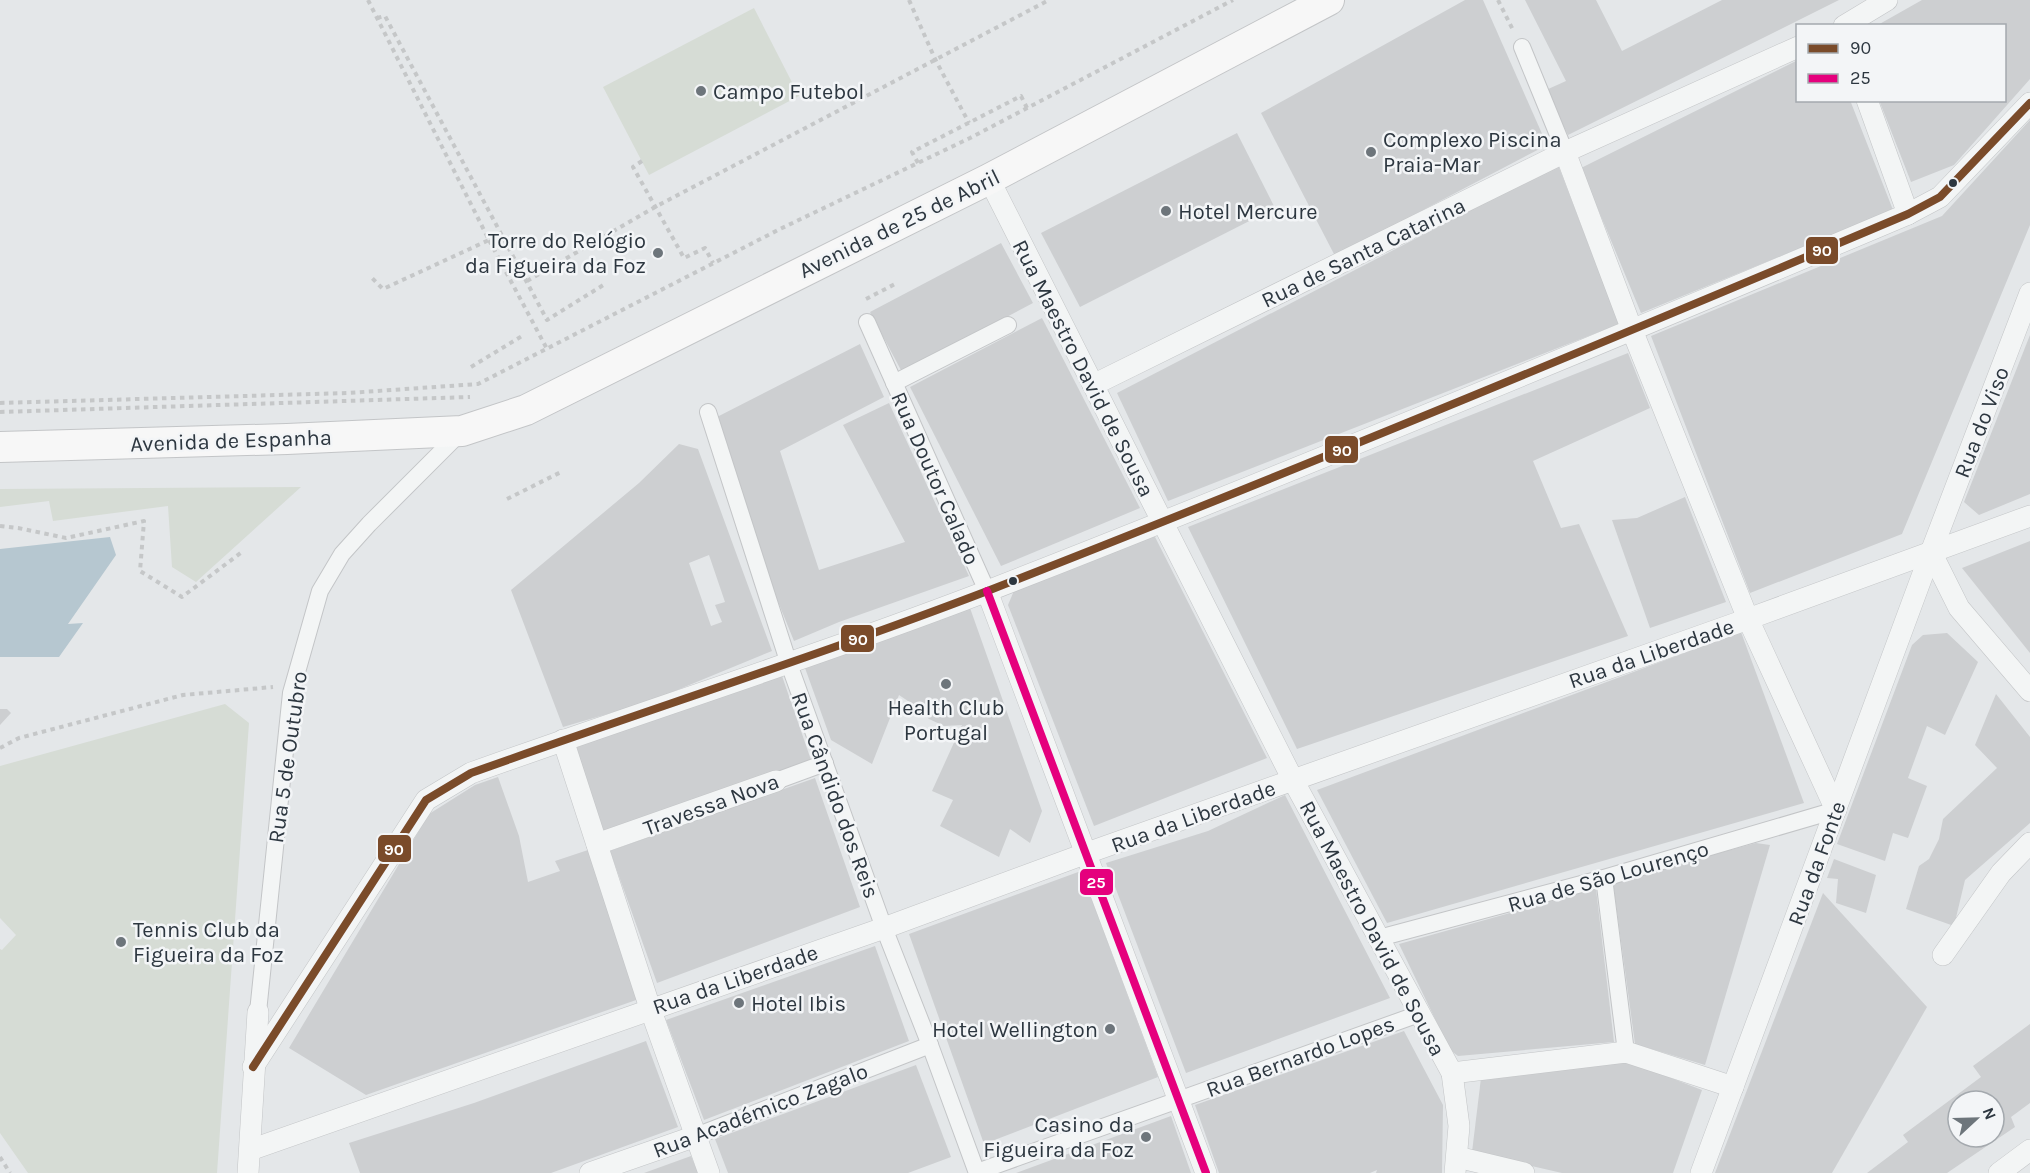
<svg xmlns="http://www.w3.org/2000/svg" width="2030" height="1173" viewBox="0 0 2030 1173" font-family="Karla,sans-serif">
<style>
.green{fill:#d6dcd5}
.water{fill:#b6c7d0}
.building{fill:#cdcfd1;fill-rule:evenodd}
.lines{fill:none;stroke-linecap:round;stroke-linejoin:round}
.pedestrian-casing{stroke:#c3c5c7;stroke-width:18}
.minor-casing{stroke:#c3c5c7;stroke-width:22}
.secondary-casing{stroke:#c3c5c7;stroke-width:32}
.path{stroke:#c5c7c8;stroke-width:4;stroke-dasharray:4.5 4.5;stroke-linecap:butt}
.pedestrian{stroke:#f3f5f5;stroke-width:16}
.minor{stroke:#f3f5f5;stroke-width:21}
.secondary{stroke:#f7f7f7;stroke-width:30}
.bus-1-casing{stroke:#f3f5f7;stroke-width:12}
.bus-2-casing{stroke:#f3f5f7;stroke-width:12}
.bus-1{stroke:#7a4b2a;stroke-width:8}
.bus-2{stroke:#e5007d;stroke-width:8}
.poi-dot{fill:#6d757b;stroke:#f3f5f7;stroke-width:2}
.bus-dot{fill:#2d3740;stroke:#f3f5f7;stroke-width:2}
.labels{text-anchor:middle;stroke-width:5;stroke-linejoin:round;paint-order:stroke}
.poi-label{font-size:22px;fill:#2d3740;stroke:#f3f5f7;text-anchor:start}
.street-label{font-size:22px;fill:#2d3740;stroke:#f3f5f7}
.line-badge{stroke:#f3f5f7;stroke-width:2}
.badge-label{font-size:16px;text-anchor:middle;font-weight:bold;fill:#fff}
</style>
<rect width="100%" height="100%" fill="#e4e7e9"/>
<g class="green">
<polygon points="754,8 799,96 649,175 603,87"/>
<polygon points="301,487 196,582 172,567 168,506 53,521 49,501 0,507 0,489"/>
<polygon points="225,704 249,723 217,1173 28,1173 0,1133 0,949 2,950 16,935 0,918 0,766"/>
</g>
<polygon class="water" points="110,537 116,555 68,624 83,623 59,657 0,657 0,549"/>
<g class="building">
<polygon points="1465,0 1483,0 1547,145 1335,256 1261,113"/>
<polygon points="1525,0 1596,0 1622,51 1722,0 1839,0 1568,135 1546,90 1566,81"/>
<polygon points="1922,0 2030,0 2030,79 1954,165 1911,182 1879,100 2004,100 2004,26 1876,26"/>
<polygon points="1798,60 1798,100 1850,100 1893,210 1641,313 1581,168"/>
<polygon points="2030,120 2030,225 1902,534 1750,593 1651,336 1942,216"/>
<polygon points="1237,133 1275,208 1080,307 1041,233"/>
<polygon points="1558,165 1619,324 1168,501 1117,393"/>
<polygon points="1001,243 1033,303 902,372 870,312"/>
<polygon points="659,246 665,255 656,260 650,252"/>
<polygon points="1042,318 1140,508 1001,566 910,387"/>
<polygon points="2030,335 2030,494 1979,515 1964,502"/>
<polygon points="860,344 884,397 780,451 819,570 905,542 843,425 889,403 969,576 839,622 794,641 770,582 717,417"/>
<polygon points="1628,353 1650,408 1533,461 1561,528 1579,524 1628,636 1297,749 1188,527"/>
<path d="M 679,444 L 698,449 L 772,651 L 648,702 L 563,727 L 511,590 L 639,483 ZM 709,555 L 725,602 L 715,605 L 722,622 L 711,626 L 689,563 Z"/>
<polygon points="1685,497 1726,602 1650,628 1612,520 1637,518"/>
<polygon points="1153,533 1267,758 1094,826 1008,605 1016,586"/>
<polygon points="2030,541 2030,653 1962,568"/>
<polygon points="970,608 1042,811 1030,843 1010,829 999,857 940,826 953,800 932,791 962,725 944,726 929,719 914,705 899,695 872,764 831,740 805,668"/>
<polygon points="1741,632 1804,803 1387,923 1317,790"/>
<polygon points="1947,633 1978,662 1945,735 1927,726 1908,778 1927,786 1908,838 1893,833 1885,861 1837,844 1912,645 1923,635"/>
<polygon points="781,673 811,760 604,832 573,747"/>
<polygon points="1996,694 2030,737 2030,823 1965,880 1954,926 1906,909 1919,866 1929,859 1939,839 1943,819 1997,768 1975,745"/>
<polygon points="0,709 7,709 11,713 0,725"/>
<polygon points="498,777 519,836 528,882 560,871 555,861 588,850 639,999 366,1095 289,1048 429,814 475,785"/>
<polygon points="815,778 860,907 657,983 610,851"/>
<polygon points="1285,795 1390,998 1186,1073 1106,863 1208,831"/>
<polygon points="1756,843 1770,845 1705,1065 1635,1044 1613,882"/>
<polygon points="1834,859 1876,875 1866,913 1836,903 1838,879 1827,878"/>
<polygon points="1081,871 1158,1077 984,1144 909,934"/>
<polygon points="1596,889 1614,1042 1458,1056 1450,1050 1399,944"/>
<polygon points="1823,893 1927,1007 1832,1173 1715,1173"/>
<polygon points="875,946 909,1041 704,1120 666,1020"/>
<path d="M 2030,1024 L 2030,1103 L 2011,1117 L 2015,1127 L 1947,1173 L 1867,1173 L 1908,1142 L 1903,1135 L 1981,1077 L 1973,1066 ZM 1958,1101 L 1994,1101 L 1994,1137 L 1958,1137 Z"/>
<polygon points="1404,1031 1443,1105 1442,1173 1376,1173 1377,1170 1370,1173 1219,1173 1195,1105"/>
<polygon points="646,1041 678,1127 551,1173 360,1173 349,1143 474,1103"/>
<polygon points="1627,1061 1702,1090 1673,1173 1562,1173 1472,1152 1481,1078"/>
<polygon points="916,1065 951,1157 908,1173 728,1173 715,1139"/>
<polygon points="1171,1116 1191,1173 1016,1173"/>
<polygon points="691,1156 698,1173 644,1173"/>
</g>
<g class="lines">
<defs>
<g id="pedestrian">
<polyline points="1522,47 1565,152"/>
<polyline points="867,322 987,591"/>
<polyline points="894,383 1008,325"/>
<polyline points="708,412 789,664 884,928 930,1045 977,1173"/>
<polyline points="776,781 825,763"/>
<polyline points="1604,878 1626,1052"/>
<polyline points="1379,938 1604,878 1836,810"/>
<polyline points="258,1012 291,693 320,591 342,554 369,524 461,432"/>
<polyline points="696,1136 930,1045"/>
<polyline points="977,1172 1419,1014"/>
</g>
<g id="minor">
<polyline points="1844,26 1887,0"/>
<polyline points="1867,100 1908,214"/>
<polyline points="1565,152 1632,330 1748,619 1836,810"/>
<polyline points="989,179 1293,780 1452,1073 1459,1126 1455,1173"/>
<polyline points="1093,385 1565,152 1798,47"/>
<polyline points="1931,552 1959,608 2030,691"/>
<polyline points="987,591 1206,1173"/>
<polyline points="563,740 650,1008 709,1173"/>
<polyline points="597,844 776,781"/>
<polyline points="1943,955 2001,873 2030,843"/>
<path d="M 253,1067 L 426,800 L 471,773 C 644,711 818,656 990,590 C 1298,470 1603,343 1908,214 L 1940,197 L 2030,103"/>
<polyline points="1452,1073 1626,1052 1733,1087"/>
<polyline points="250,1150 884,928 1087,853 1748,619 2030,516"/>
<polyline points="1457,1157 1524,1173"/>
<polyline points="248,1173 258,1012"/>
<polyline points="590,1173 696,1136"/>
<polyline points="1701,1173 1931,552 2030,293"/>
<polyline points="1999,1173 2030,1150"/>
</g>
<polyline id="secondary" points="0,447 287,439 462,431 526,410 989,179 1329,0"/>
</defs>
<use href="#pedestrian" class="pedestrian-casing"/>
<use href="#minor" class="minor-casing"/>
<use href="#secondary" class="secondary-casing"/>
<g class="path">
<polyline points="368,0 489,240 383,289 372,278"/>
<polyline points="909,0 935,59 969,123"/>
<polyline points="1498,0 1513,30"/>
<polyline points="377,18 385,16 547,320 605,284"/>
<polyline points="642,161 633,167 684,258 705,248 713,263"/>
<polyline points="918,163 912,152 1021,96 1027,108"/>
<polyline points="489,240 547,349"/>
<polyline points="527,281 655,207 1049,0"/>
<polyline points="866,299 897,283"/>
<polyline points="471,367 522,336"/>
<polyline points="0,403 348,393 478,384 780,229 970,138 1233,0"/>
<polyline points="0,412 470,397"/>
<polyline points="507,499 561,472"/>
<polyline points="0,526 18,528 66,538 144,521 140,571 182,597 242,552"/>
<polyline points="0,748 19,738 183,695 273,687"/>
<polyline points="0,1157 10,1173"/>
</g>
<use href="#pedestrian" class="pedestrian"/>
<use href="#minor" class="minor"/>
<use href="#secondary" class="secondary"/>
<defs>
<path id="bus-1" d="M 253,1067 L 426,800 L 471,773 C 644,711 818,656 990,590 C 1298,470 1603,343 1908,214 L 1940,197 L 2030,103"/>
<polyline id="bus-2" points="987,591 1206,1173"/>
</defs>
<use href="#bus-1" class="bus-1-casing"/>
<use href="#bus-2" class="bus-2-casing"/>
<use href="#bus-1" class="bus-1"/>
<use href="#bus-2" class="bus-2"/>
</g>
<g class="poi-dot">
<circle cx="701" cy="91" r="6"/>
<circle cx="1371" cy="152" r="6"/>
<circle cx="1166" cy="211" r="6"/>
<circle cx="658" cy="253" r="6"/>
<circle cx="946" cy="684" r="6"/>
<circle cx="121" cy="942" r="6"/>
<circle cx="739" cy="1003" r="6"/>
<circle cx="1110" cy="1029" r="6"/>
<circle cx="1146" cy="1137" r="6"/>
</g>
<g class="bus-dot">
<circle cx="1953" cy="183" r="5"/>
<circle cx="1013" cy="581" r="5"/>
</g>
<g class="labels">
<g class="poi-label">
<text x="713" y="99">Campo Futebol</text>
<text x="1383" y="147">Complexo Piscina<tspan x="1383" dy="25">Praia-Mar</tspan></text>
<text x="1178" y="219">Hotel Mercure</text>
<text x="646" y="248" text-anchor="end">Torre do Relógio<tspan x="646" dy="25">da Figueira da Foz</tspan></text>
<text x="946" y="715" text-anchor="middle">Health Club<tspan x="946" dy="25">Portugal</tspan></text>
<text x="133" y="937">Tennis Club da<tspan x="133" dy="25">Figueira da Foz</tspan></text>
<text x="751" y="1011">Hotel Ibis</text>
<text x="1098" y="1037" text-anchor="end">Hotel Wellington</text>
<text x="1134" y="1132" text-anchor="end">Casino da<tspan x="1134" dy="25">Figueira da Foz</tspan></text>
</g>
<g class="street-label">
<text transform="translate(899 223) rotate(-26)" y="8">Avenida de 25 de Abril</text>
<text transform="translate(1363 252) rotate(-26)" y="8">Rua de Santa Catarina</text>
<text transform="translate(1084 368) rotate(63)" y="8">Rua Maestro David de Sousa</text>
<text transform="translate(1981 422) rotate(-69)" y="8">Rua do Viso</text>
<text transform="translate(231 440) rotate(-2)" y="8">Avenida de Espanha</text>
<text transform="translate(936 478) rotate(66)" y="8">Rua Doutor Calado</text>
<text transform="translate(1651 653) rotate(-19)" y="8">Rua da Liberdade</text>
<text transform="translate(287 757) rotate(-82)" y="8">Rua 5 de Outubro</text>
<text transform="translate(836 795) rotate(70)" y="8">Rua Cândido dos Reis</text>
<text transform="translate(711 804) rotate(-20)" y="8">Travessa Nova</text>
<text transform="translate(1193 816) rotate(-20)" y="8">Rua da Liberdade</text>
<text transform="translate(1816 863) rotate(-70)" y="8">Rua da Fonte</text>
<text transform="translate(1608 876) rotate(-16)" y="8">Rua de São Lourenço</text>
<text transform="translate(1373 928) rotate(62)" y="8">Rua Maestro David de Sousa</text>
<text transform="translate(735 979) rotate(-19)" y="8">Rua da Liberdade</text>
<text transform="translate(1300 1056) rotate(-20)" y="8">Rua Bernardo Lopes</text>
<text transform="translate(760 1110) rotate(-21)" y="8">Rua Académico Zagalo</text>
</g>
</g>
<g class="line-badge">
<rect x="1805" y="236" width="34" height="29" rx="6" fill="#7a4b2a"/>
<rect x="1324" y="435" width="35" height="29" rx="6" fill="#7a4b2a"/>
<rect x="840" y="624" width="35" height="29" rx="6" fill="#7a4b2a"/>
<rect x="377" y="834" width="35" height="29" rx="6" fill="#7a4b2a"/>
<rect x="1079" y="868" width="35" height="28" rx="6" fill="#e5007d"/>
</g>
<g class="badge-label">
<text x="1822" y="256">90</text>
<text x="1342" y="456">90</text>
<text x="858" y="645">90</text>
<text x="394" y="855">90</text>
<text x="1096" y="888">25</text>
</g>
<rect x="1796" y="24" width="210" height="78" fill="#f3f5f7" stroke="#a4a9ae" stroke-width="1.5"/>
<rect x="1808" y="44" width="30" height="9" fill="#7a4b2a" stroke="#a4a9ae" stroke-width="1.5"/>
<text x="1850" y="54" font-size="18" fill="#2d3740">90</text>
<rect x="1808" y="74" width="30" height="9" fill="#e5007d" stroke="#a4a9ae" stroke-width="1.5"/>
<text x="1850" y="84" font-size="18" fill="#2d3740">25</text>
<g transform="translate(1976 1119) rotate(68)"><circle r="28" fill="#f3f5f7" stroke="#a4a9ae" stroke-width="1.5"/>
<path d="M0-4.5L10 22L0 15L-10 22Z" fill="#6d757b"/>
<text y="-9" font-size="16" font-weight="bold" text-anchor="middle" fill="#2d3740">N</text>
</g>
</svg>
